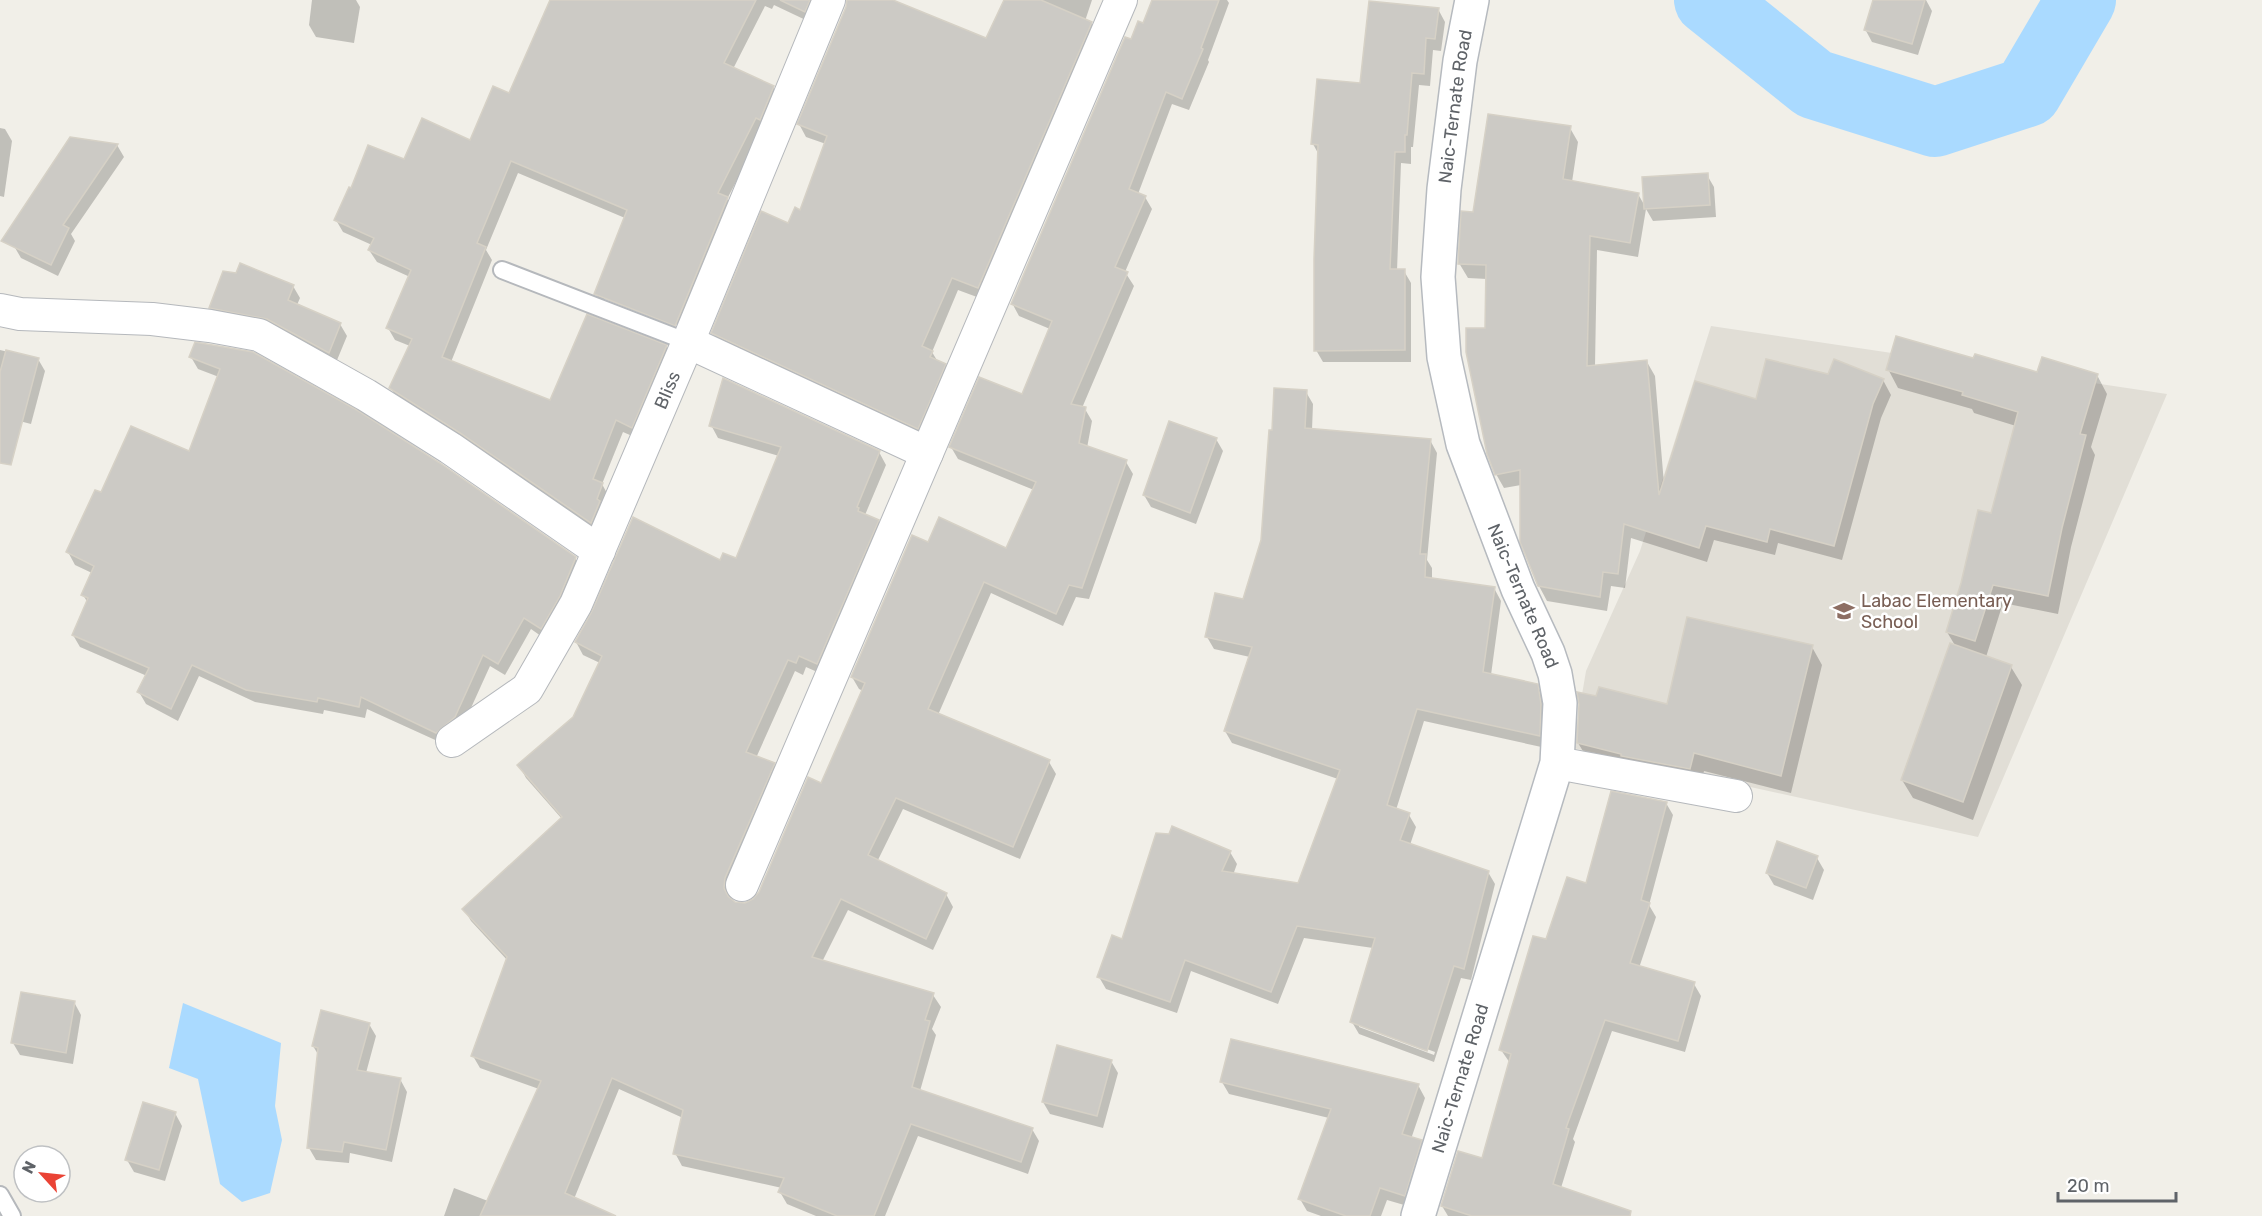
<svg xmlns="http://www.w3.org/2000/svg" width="2262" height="1216" viewBox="0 0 2262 1216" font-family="Rubik,sans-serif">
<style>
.education{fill:#e1ded6}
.water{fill:#aadaff}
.shadow{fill:#0003;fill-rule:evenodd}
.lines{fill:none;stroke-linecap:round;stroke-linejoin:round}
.river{stroke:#aadaff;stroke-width:70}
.building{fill:#cccac5;stroke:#d6d1c6;stroke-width:1.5}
.lane-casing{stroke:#b5b8bc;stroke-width:20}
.street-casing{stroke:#b5b8bc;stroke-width:34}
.secondary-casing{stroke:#b6babf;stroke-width:36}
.lane{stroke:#fff;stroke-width:16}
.street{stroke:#fff;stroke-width:32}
.secondary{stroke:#fff;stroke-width:33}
.labels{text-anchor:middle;stroke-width:5;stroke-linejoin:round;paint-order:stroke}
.street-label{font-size:18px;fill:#5f6368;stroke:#fff}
.education-label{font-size:18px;fill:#785e54;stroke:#fff;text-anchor:start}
</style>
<rect width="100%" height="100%" fill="#f1efe8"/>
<polygon class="education" points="1711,326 2167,394 1978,837 1573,748 1586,671 1640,551"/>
<polygon class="water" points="183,1003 281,1043 275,1106 282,1140 270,1193 242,1202 220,1184 198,1079 169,1068"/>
<g class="shadow">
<polygon points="312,0 356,0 360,7 354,43 316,37 309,25"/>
<path d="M 552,0 L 823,0 L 812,23 L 774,5 L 772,9 L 765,6 L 733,69 L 773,87 L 780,99 L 727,199 L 734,211 L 682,337 L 603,306 L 596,294 L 625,218 L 518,173 L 486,250 L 492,260 L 451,362 L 550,402 L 666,346 L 673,359 L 639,439 L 623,432 L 602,484 L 609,497 L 598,535 L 398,401 L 391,388 L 410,346 L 395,340 L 388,328 L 410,277 L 377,262 L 369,250 L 372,245 L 343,232 L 336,220 L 404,160 L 471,142 L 510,95 ZM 604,296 L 683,327 L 682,330 L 604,300 Z"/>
<polygon points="848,0 889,0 987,40 1005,0 1092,0 1085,21 1091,23 1098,36 985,300 958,290 932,352 938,362 945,365 952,377 925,440 720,345 713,333 789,225 801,212 826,144 806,137 799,124 847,7"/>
<polygon points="1154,0 1227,0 1229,3 1208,60 1209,62 1189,110 1172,104 1138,194 1145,197 1152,209 1125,272 1134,286 1082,408 1085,409 1092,421 1087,448 1126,462 1133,474 1089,599 1076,597 1063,626 991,593 938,715 1049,762 1056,774 1020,859 903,809 877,862 946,894 953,907 933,950 848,910 822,962 933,995 941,1007 932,1029 936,1035 920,1091 1032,1129 1039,1141 1028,1174 918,1136 885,1216 816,1216 787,1204 780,1192 782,1188 682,1166 675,1153 683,1118 619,1089 574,1199 613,1216 444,1216 454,1188 488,1201 539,1089 480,1068 473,1056 508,961 471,921 464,909 562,819 526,778 519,765 574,718 600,663 583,655 576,642 721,562 737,560 779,456 718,438 711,425 879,452 886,465 865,515 878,521 885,533 824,675 806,667 803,675 795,671 756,758 774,765 781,777 732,891 731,900 735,903 745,904 753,901 760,893 822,785 863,691 859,689 852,677 928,544 1007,550 1034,490 958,459 951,447 1022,396 1050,329 1019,316 1012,303 1132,41 1144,25"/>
<polygon points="1874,0 1926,0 1932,11 1918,55 1872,42 1865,29"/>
<polygon points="1438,9 1445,22 1441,51 1433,50 1430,86 1419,85 1413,147 1411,147 1411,164 1401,163 1397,271 1404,271 1411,283 1411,362 1323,362 1316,350 1319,155 1313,144 1361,85"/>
<polygon points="0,128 5,129 12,141 4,197 0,196"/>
<polygon points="1570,128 1578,142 1572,182 1638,194 1646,208 1707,175 1714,187 1716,217 1653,221 1646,209 1638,257 1597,250 1595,367 1647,362 1655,376 1664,484 1757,401 1829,376 1883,380 1891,395 1881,418 1842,560 1778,543 1775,555 1714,540 1707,562 1631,538 1625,588 1611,586 1607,611 1547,601 1539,586 1521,485 1504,488 1496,474 1486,330 1487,279 1468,278 1459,263 1474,213"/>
<polygon points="117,145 124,157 71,234 75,241 58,276 21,258 14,246"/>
<polygon points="293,286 300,298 297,305 340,324 347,336 335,365 217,320 210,308"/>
<polygon points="196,344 575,558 582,571 548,641 531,629 505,675 490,666 461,730 444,744 367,709 365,718 324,710 323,714 255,702 199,676 178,721 146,704 139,692 147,676 80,647 73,635 88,603 83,595 92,573 75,565 68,552 102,494 189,453 219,377 198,369 191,357"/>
<polygon points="0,350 38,359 45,371 31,424 0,416"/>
<polygon points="1974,359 2038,374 2097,375 2107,394 2091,447 2095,455 2071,547 2058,614 2003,603 1986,657 2011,667 2022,685 1973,820 1913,798 1902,780 1956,647 1947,632 1992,515 2016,426 1974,413 1972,409 1898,388 1888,369"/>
<path d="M 1306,392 L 1313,404 L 1312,430 L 1430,440 L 1437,453 L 1427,560 L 1432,568 L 1432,580 L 1494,588 L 1501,601 L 1491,675 L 1537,685 L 1544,698 L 1546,748 L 1424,721 L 1396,810 L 1409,815 L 1416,827 L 1410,845 L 1488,872 L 1495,884 L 1471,980 L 1461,978 L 1434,1062 L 1359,1034 L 1352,1022 L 1373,948 L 1304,938 L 1278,1004 L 1191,971 L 1177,1013 L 1106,989 L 1099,977 L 1123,941 L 1230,852 L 1237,864 L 1233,875 L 1299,885 L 1338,779 L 1232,743 L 1225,731 L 1250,657 L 1214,649 L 1207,637 L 1244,601 ZM 1359,1024 L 1435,1052 L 1434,1055 L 1359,1027 Z"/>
<polygon points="1216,439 1223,451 1196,524 1151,507 1144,495"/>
<polygon points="1812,647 1822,665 1791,793 1704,771 1700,787 1589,761 1578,743"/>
<polygon points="1666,803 1673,815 1649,905 1656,917 1639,968 1694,984 1701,996 1685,1052 1612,1031 1573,1139 1575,1142 1561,1188 1587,1216 1448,1216 1442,1206 1483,1160 1510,1063 1501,1050 1547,941 1587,885"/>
<polygon points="1817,858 1824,870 1813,900 1774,885 1767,873"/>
<polygon points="74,1002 81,1015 73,1064 20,1055 13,1043"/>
<polygon points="369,1024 376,1036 366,1073 400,1079 407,1092 392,1162 350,1153 349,1163 316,1160 309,1148 319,1056 313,1046"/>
<polygon points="1111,1061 1118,1073 1103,1128 1050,1114 1043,1102"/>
<polygon points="1222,1082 1418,1085 1425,1098 1411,1139 1421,1142 1428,1154 1411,1207 1387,1200 1381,1216 1321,1216 1307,1211 1300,1199 1329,1118 1229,1094"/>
<polygon points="175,1113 182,1126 165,1181 134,1172 127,1160"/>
</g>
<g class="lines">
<polyline class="river" points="1709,0 1814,84 1935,122 2027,92 2081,0"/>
</g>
<g class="building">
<polygon points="550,0 756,0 724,63 774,86 760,120 756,118 718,193 728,197 675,326 594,294 627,210 511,161 477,243 486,247 442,357 550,400 587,314 667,345 632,428 616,420 593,479 603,483 597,499 600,501 591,523 460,433 389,388 412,339 386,328 411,270 368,250 374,238 334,220 349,187 351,188 368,145 404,159 422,118 470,140 493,86 509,93"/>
<polygon points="780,0 810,0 805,12"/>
<polygon points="847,0 893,0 986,38 1004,0 1041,0 1092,22 978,288 952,278 922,346 933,351 930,357 946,364 918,429 711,333 761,211 788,223 795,207 800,210 827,136 797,124 846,7"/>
<polygon points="1152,0 1219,0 1201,48 1203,49 1182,99 1166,92 1129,189 1146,196 1115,267 1128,272 1071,404 1086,407 1079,443 1127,460 1082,588 1069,585 1056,614 984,582 928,709 1050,760 1013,847 896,798 868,855 947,893 926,939 841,899 812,957 934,993 925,1020 930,1021 912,1087 1033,1128 1021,1162 911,1124 874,1216 837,1216 778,1192 784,1178 673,1154 683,1110 612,1078 565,1193 616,1216 480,1216 541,1081 471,1056 507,957 462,909 562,817 517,765 573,717 602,656 575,642 592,611 633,517 720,560 723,553 736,558 781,447 709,426 723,378 880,451 857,507 859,508 858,511 879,520 817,664 799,656 796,663 788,660 746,752 775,763 725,878 724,888 728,896 735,902 745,903 753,899 759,892 808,777 821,783 865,683 851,677 912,535 928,542 939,517 1006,548 1036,482 949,447 979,377 1022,394 1052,321 1011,304 1125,37 1131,39 1138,21 1143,23"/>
<polygon points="1873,0 1925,0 1912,44 1864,30"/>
<polygon points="1369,1 1439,8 1435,39 1426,38 1424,74 1412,73 1407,135 1405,135 1405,152 1395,152 1390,269 1405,269 1405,350 1314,351 1314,259 1318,145 1311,144 1317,79 1360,83"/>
<polygon points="1488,114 1571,126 1563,179 1639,193 1630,243 1590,236 1587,366 1647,360 1659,495 1695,381 1756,399 1766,359 1828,374 1834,359 1884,379 1873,404 1834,546 1770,529 1767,542 1706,526 1699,548 1624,524 1618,574 1603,572 1600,597 1538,586 1520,542 1520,470 1495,475 1487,454 1466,352 1466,328 1485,328 1486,265 1458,264 1461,211 1473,212"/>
<polygon points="70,137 118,144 63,225 69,228 51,265 1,241"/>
<polygon points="1708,173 1710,205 1644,209 1642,177"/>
<polygon points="240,263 294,285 288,300 341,323 329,353 267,319 209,308 223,271 236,273"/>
<polygon points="1896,336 1973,358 1975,354 2037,372 2042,357 2098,374 2080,434 2086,435 2062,528 2048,596 1993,585 1975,641 1946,632 1961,583 1978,510 1991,513 2018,412 1962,395 1963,392 1886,370"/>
<polygon points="195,342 253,352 357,410 440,463 576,557 560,596 541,629 524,618 498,664 483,655 455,717 436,733 361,697 359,707 318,698 317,702 246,690 192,665 171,709 137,692 149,668 72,635 88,598 81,595 94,566 66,552 95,490 101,492 131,426 189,451 220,369 189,357"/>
<polygon points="6,350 39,358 11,465 0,463 0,372"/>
<polygon points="1274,388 1307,390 1305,428 1431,439 1420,554 1426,554 1425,577 1495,587 1483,672 1538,684 1541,704 1540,736 1417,709 1387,805 1410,813 1400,840 1489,871 1464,969 1454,966 1427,1051 1350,1022 1375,938 1297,926 1271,992 1185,960 1170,1002 1097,977 1112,935 1122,939 1156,833 1169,834 1172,826 1231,851 1222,871 1298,883 1340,770 1224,731 1252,647 1205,637 1215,593 1243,599 1261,540 1269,430 1272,430"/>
<polygon points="1169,421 1217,438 1190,513 1143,495"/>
<polygon points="1687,617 1813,645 1781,776 1694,753 1690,769 1621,756 1621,754 1577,743 1579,704 1577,692 1596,696 1599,687 1667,704"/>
<polygon points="1950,643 2012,665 1963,802 1901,780"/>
<polygon points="1611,791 1667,802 1641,900 1650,903 1630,963 1695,982 1678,1041 1605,1020 1566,1128 1569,1129 1553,1184 1631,1211 1630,1216 1472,1216 1441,1206 1458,1151 1482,1158 1511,1054 1499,1050 1533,936 1546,939 1567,877 1586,883"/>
<polygon points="1777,841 1818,856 1806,888 1766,873"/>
<polygon points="21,992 75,1001 66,1053 11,1043"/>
<polygon points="321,1010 370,1023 357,1070 401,1078 386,1150 344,1142 342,1152 307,1148 318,1048 312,1046"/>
<polygon points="1231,1039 1419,1084 1402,1134 1422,1140 1405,1196 1380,1188 1370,1216 1346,1216 1298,1199 1331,1109 1220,1082"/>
<polygon points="1057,1045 1112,1060 1097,1116 1042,1102"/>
<polygon points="143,1102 176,1112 159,1170 125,1160"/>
</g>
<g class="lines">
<defs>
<g id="lane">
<polyline points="502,270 688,342"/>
<polyline points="0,1195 12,1216"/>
</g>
<g id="street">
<polyline points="0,310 20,314 152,319 210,326 259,335 366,395 450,448 599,551"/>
<polyline points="688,342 927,453"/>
<path id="s1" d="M 452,741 L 527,689 L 576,604 L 688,342 L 829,0"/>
<polyline points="1557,763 1736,796"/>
<polyline points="742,885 1121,0"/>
</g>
<g id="secondary">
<path id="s2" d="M 1418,1216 L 1557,763 L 1560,703 L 1555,674 L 1548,653 L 1518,589 L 1463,444 L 1444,357 L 1438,277 L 1444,189 L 1460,61 L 1472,0"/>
</g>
</defs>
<use href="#lane" class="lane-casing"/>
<use href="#street" class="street-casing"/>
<use href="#secondary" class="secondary-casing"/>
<use href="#lane" class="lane"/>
<use href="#street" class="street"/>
<use href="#secondary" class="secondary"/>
</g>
<defs>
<symbol id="school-bare" viewBox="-9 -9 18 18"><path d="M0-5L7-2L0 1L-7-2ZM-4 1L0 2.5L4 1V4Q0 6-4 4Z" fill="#8d6e63" stroke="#fff" stroke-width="2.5" paint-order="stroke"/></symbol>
</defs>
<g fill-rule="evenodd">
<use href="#school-bare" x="1829" y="596" width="30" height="30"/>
</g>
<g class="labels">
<g class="street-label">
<text dy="6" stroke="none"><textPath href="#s2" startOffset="1152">Naic-Ternate Road</textPath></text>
<text dy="6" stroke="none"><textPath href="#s1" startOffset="422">Bliss</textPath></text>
<text transform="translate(1523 596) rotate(67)" y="6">Naic-Ternate Road</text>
<text dy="6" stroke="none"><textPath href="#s2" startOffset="144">Naic-Ternate Road</textPath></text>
</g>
<g class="education-label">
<text x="1861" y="607">Labac Elementary<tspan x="1861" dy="21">School</tspan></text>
</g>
</g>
<g transform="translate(42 1174) rotate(297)"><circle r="28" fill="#ffffff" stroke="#bfc1c3" stroke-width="1.5"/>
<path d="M0-4.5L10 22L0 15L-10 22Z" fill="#ea4335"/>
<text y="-9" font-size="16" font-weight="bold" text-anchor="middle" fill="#5f6368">N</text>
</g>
<path d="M2058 1192v9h118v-9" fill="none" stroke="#5f6368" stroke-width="3"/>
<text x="2067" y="1192" font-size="18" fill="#5f6368" stroke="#ffffff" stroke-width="4.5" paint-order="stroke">20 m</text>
</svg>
